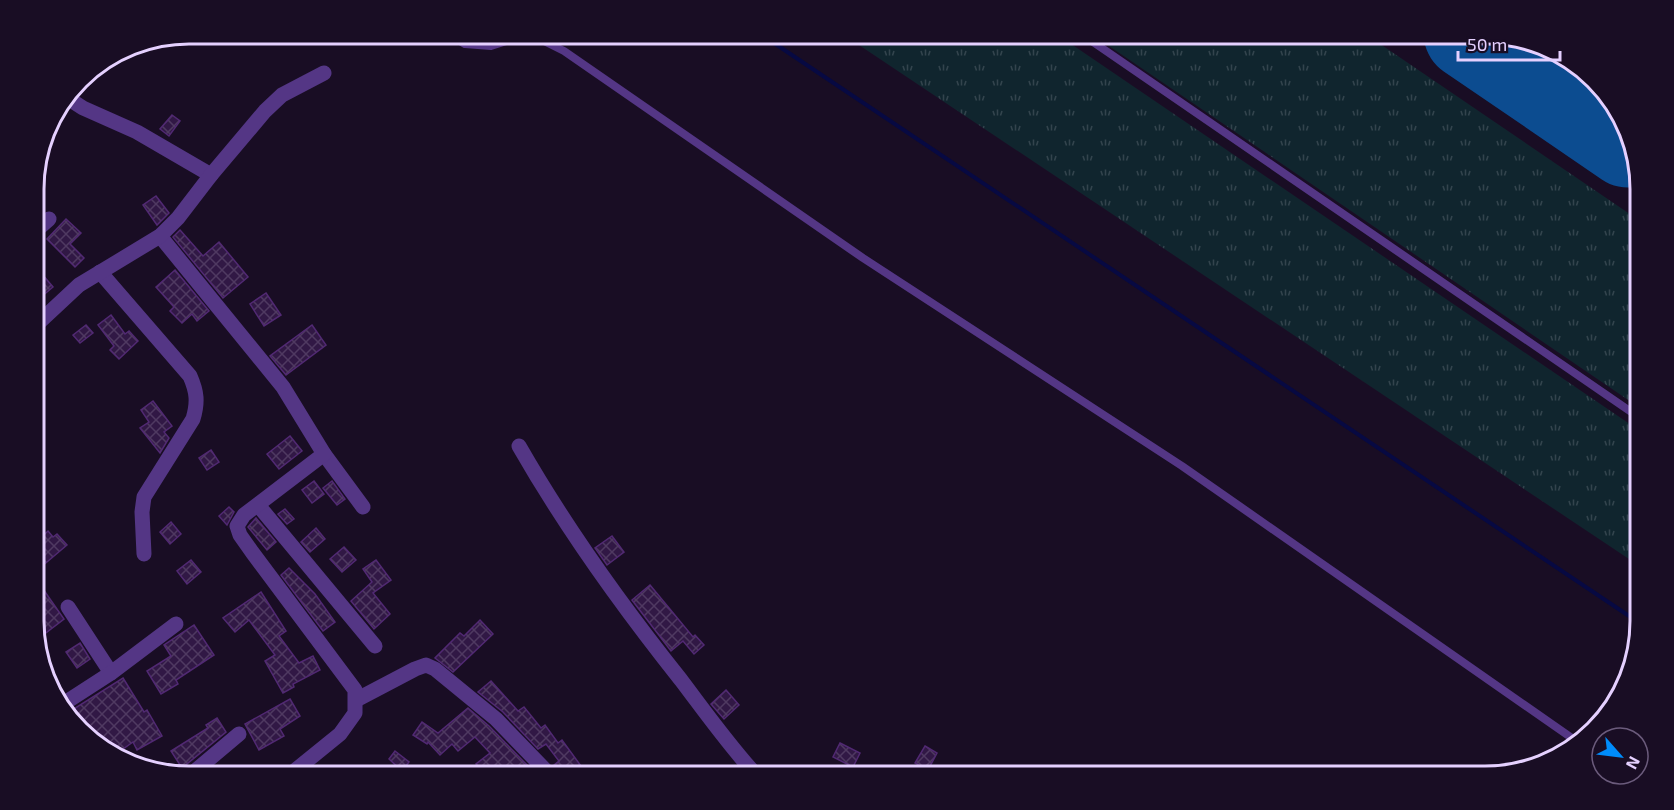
<svg xmlns="http://www.w3.org/2000/svg" width="1674" height="810" viewBox="0 0 1674 810" font-family="'Exo 2',sans-serif">
<style>
.grass{fill:url(#grass-tufts)}
.lines{fill:none;stroke-linecap:round;stroke-linejoin:round}
.stream{stroke:#070942;stroke-width:4}
.taxiway{stroke:#0c4c90;stroke-width:38}
.runway{stroke:#0c4c90;stroke-width:93}
.building{fill:url(#building-cross-hatch);stroke:#512973;stroke-width:1.5}
.service{stroke:#543685;stroke-width:8}
.minor{stroke:#543685;stroke-width:15}
.rim{fill:none;stroke:#e5d0ff;stroke-width:3}
</style>
<defs>
<pattern id="grass-tufts" width="24" height="20" patternUnits="userSpaceOnUse" patternTransform="scale(1.5)"><rect width="24" height="20" fill="#10252e"/><path d="M3 7l-1-3M5 7V3M7 7l1-3M15 17l-1-3M17 17v-4M19 17l1-3" fill="none" stroke="#33444d"/></pattern>
<pattern id="building-cross-hatch" width="8" height="8" patternUnits="userSpaceOnUse" patternTransform="scale(1.5)"><rect width="8" height="8" fill="#311845"/><path d="M0 0l8 8M0 8l8-8" fill="none" stroke="#4f3961"/></pattern>
</defs>
<rect width="100%" height="100%" fill="#190d24"/>
<g class="grass">
<polygon points="841,33 1055,33 1640,431 1641,567"/>
<polygon points="1090,33 1364,33 1640,221 1640,408"/>
</g>
<g class="lines">
<polyline class="stream" points="759,33 1641,624"/>
<polyline class="taxiway" points="1511,61 1616,111"/>
<polyline class="runway" points="1470,33 1628,141"/>
</g>
<g class="building">
<polygon points="172,115 180,121 169,136 160,129"/>
<polygon points="156,196 169,213 157,225 143,205"/>
<polygon points="66,219 81,233 70,244 84,258 75,267 47,239"/>
<polygon points="180,230 203,256 219,242 248,277 223,298 173,237"/>
<polygon points="175,270 209,311 197,321 192,314 182,323 170,311 174,307 156,287"/>
<polygon points="42,274 53,287 34,303 34,281"/>
<polygon points="266,293 281,315 264,326 250,304"/>
<polygon points="111,315 125,334 129,331 138,341 119,359 110,350 114,346 98,325"/>
<polygon points="86,325 93,333 80,343 73,335"/>
<polygon points="312,325 326,345 286,375 270,356"/>
<polygon points="153,401 172,426 164,432 169,438 160,453 140,428 149,422 141,410"/>
<polygon points="290,436 302,451 279,469 267,454"/>
<polygon points="211,450 219,462 207,470 199,458"/>
<polygon points="314,481 324,494 312,503 302,490"/>
<polygon points="332,481 345,499 337,505 323,488"/>
<polygon points="229,507 234,512 227,525 219,516"/>
<polygon points="285,509 294,519 287,524 278,514"/>
<polygon points="256,518 276,542 267,550 248,527"/>
<polygon points="171,522 181,534 170,544 160,532"/>
<polygon points="316,528 325,539 310,552 301,542"/>
<polygon points="48,531 53,537 57,534 67,545 34,573 34,544"/>
<polygon points="612,536 624,552 607,565 595,548"/>
<polygon points="344,547 356,560 342,572 330,559"/>
<polygon points="191,560 201,572 187,584 177,571"/>
<polygon points="376,560 391,580 373,593 390,614 374,629 351,601 372,582 363,569"/>
<polygon points="289,568 315,594 335,622 323,631 281,575"/>
<polygon points="34,576 64,619 34,642"/>
<polygon points="650,585 693,637 695,635 704,645 694,654 683,641 671,651 632,600"/>
<polygon points="261,592 286,631 279,636 299,663 313,656 320,670 293,684 294,687 283,693 265,661 275,655 249,620 235,632 223,618"/>
<polygon points="480,620 493,634 453,672 435,658 460,633 464,636"/>
<polygon points="194,625 214,655 176,680 178,684 161,694 147,671 171,656 164,645"/>
<polygon points="80,643 90,659 77,668 66,652"/>
<polygon points="123,678 144,712 147,710 162,736 137,750 133,742 113,756 64,715"/>
<polygon points="491,681 518,711 524,707 541,728 545,725 558,743 562,740 589,777 565,777 561,773 554,765 559,761 546,744 538,749 503,712 478,692"/>
<polygon points="726,690 739,705 724,719 711,704"/>
<polygon points="290,699 300,716 280,729 284,736 259,750 245,724"/>
<polygon points="468,708 489,726 528,766 512,777 507,769 497,777 485,777 476,764 490,753 475,737 458,751 452,744 440,755 428,742 427,744 413,735 422,722 438,733"/>
<polygon points="217,718 226,732 182,768 171,751 208,728 206,725"/>
<polygon points="840,743 860,753 853,767 833,757"/>
<polygon points="925,746 937,753 928,770 915,763"/>
<polygon points="395,751 409,762 402,771 389,759"/>
</g>
<g class="lines">
<g class="service">
<polyline points="447,33 465,44 491,46 516,38 544,41 564,51 863,258 1182,466 1579,743"/>
<polyline points="1080,33 1640,418"/>
</g>
<g class="minor">
<polyline points="66,97 83,108 137,132 211,175"/>
<polyline points="33,233 49,219"/>
<polyline points="160,236 283,387 324,454 363,507"/>
<path d="M 100,272 L 190,376 C 197,392 198,402 193,419 L 144,497 L 142,512 L 144,554"/>
<polyline points="34,327 79,285 160,236 178,218 211,175 265,111 282,95 324,73"/>
<path d="M 519,446 C 566,528 622,606 681,680 C 706,713 730,747 758,777"/>
<polyline points="258,505 375,646"/>
<polyline points="68,607 111,673"/>
<polyline points="356,700 415,669 426,665 435,669 496,719 552,777"/>
<polyline points="60,706 111,673 176,624"/>
<polyline points="188,777 239,734"/>
<polyline points="287,777 340,734 355,713 355,690 252,552 240,535 237,526 244,515 324,454"/>
</g>
</g>
<path d="M0 0H1674V810H0ZM189 44H1485A145 145 0 0 1 1630 189V621A145 145 0 0 1 1485 766H189A145 145 0 0 1 44 621V189A145 145 0 0 1 189 44Z" fill="#190d24" fill-rule="evenodd"/>
<path class="rim" d="M189 44H1485A145 145 0 0 1 1630 189V621A145 145 0 0 1 1485 766H189A145 145 0 0 1 44 621V189A145 145 0 0 1 189 44Z"/>
<g transform="translate(1620 756) rotate(118)"><circle r="28" fill="#190d24" stroke="#6b5b7c" stroke-width="1.5"/>
<path d="M0-4.5L10 22L0 15L-10 22Z" fill="#008cfb"/>
<text y="-9" font-size="16" font-weight="bold" text-anchor="middle" fill="#e5d0ff">N</text>
</g>
<path d="M1458 51v9h102v-9" fill="none" stroke="#e5d0ff" stroke-width="3"/>
<text x="1467" y="51" font-size="18" fill="#e5d0ff" stroke="#190d24" stroke-width="4.5" paint-order="stroke">50 m</text>
</svg>
